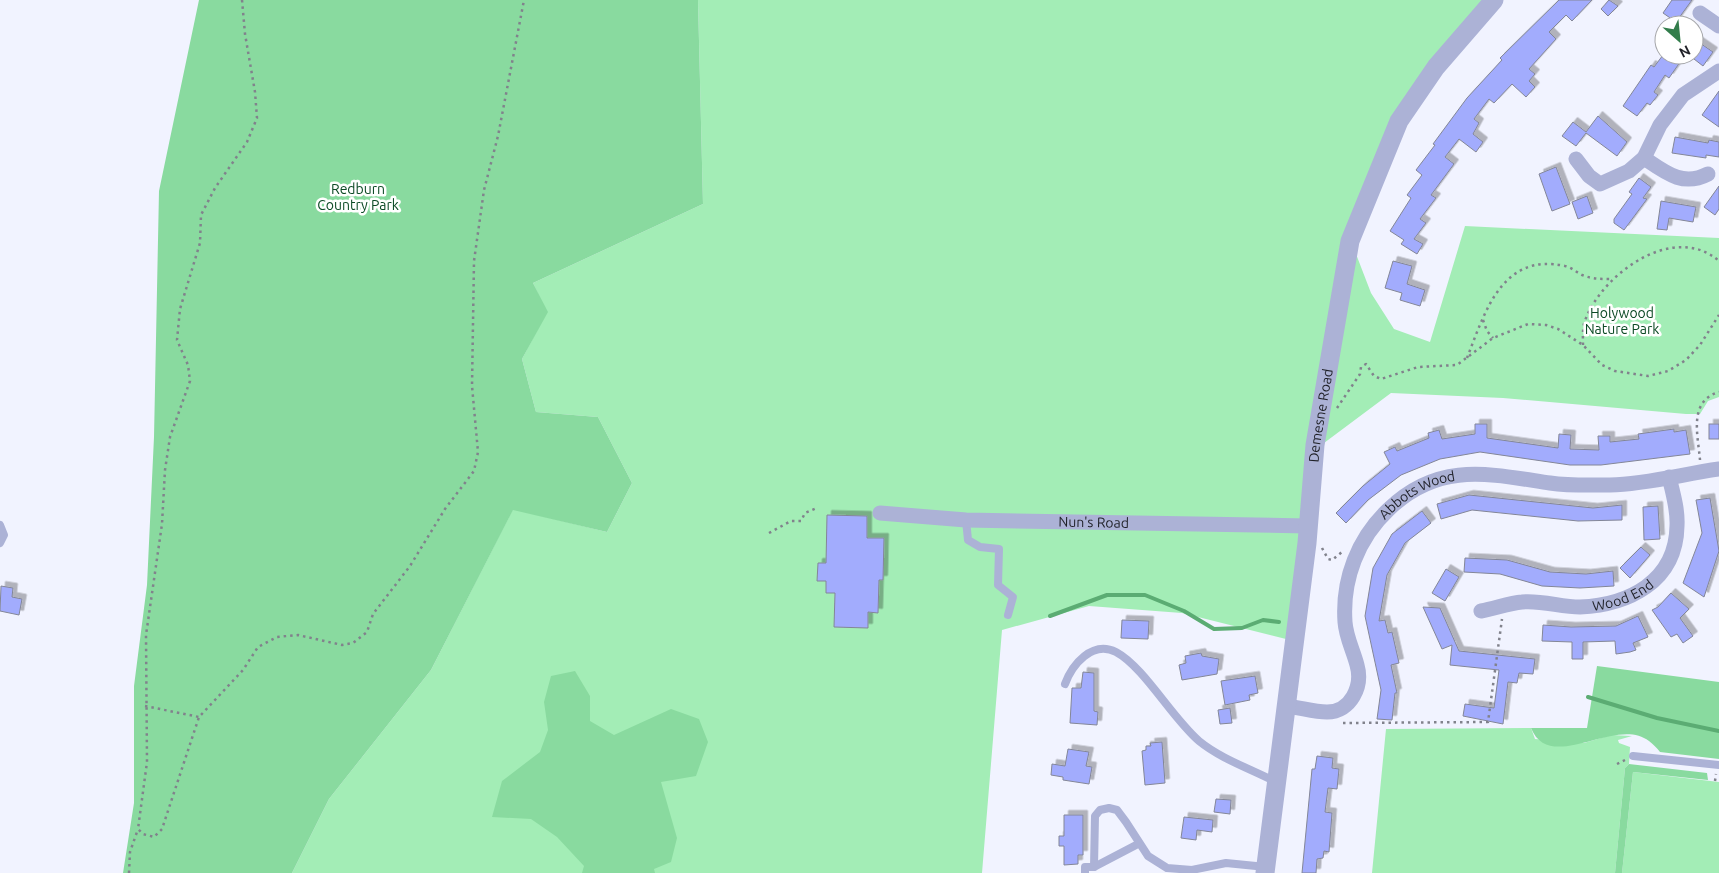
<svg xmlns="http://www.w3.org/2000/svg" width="1719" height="873" viewBox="0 0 1719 873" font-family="Ubuntu,sans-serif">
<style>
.green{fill:#a3edb6}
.forest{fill:#89da9f}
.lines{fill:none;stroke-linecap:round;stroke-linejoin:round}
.stream{stroke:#5bac73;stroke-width:4}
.building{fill:#a2acfd;stroke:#838697;filter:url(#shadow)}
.path{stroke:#81828c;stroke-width:2.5;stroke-dasharray:2.5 4;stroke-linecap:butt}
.service{stroke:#acb2d6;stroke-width:8}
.minor{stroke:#acb2d6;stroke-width:15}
.tertiary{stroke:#acb2d6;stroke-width:19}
.labels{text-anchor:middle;stroke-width:5;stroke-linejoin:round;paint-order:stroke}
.park-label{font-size:14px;fill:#0b4924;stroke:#fff}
.street-label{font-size:14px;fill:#1f2027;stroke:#fff}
</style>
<defs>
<filter id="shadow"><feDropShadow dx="4.5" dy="-4.5" stdDeviation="0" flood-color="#0004"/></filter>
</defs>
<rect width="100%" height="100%" fill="#f1f3ff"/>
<g class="green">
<polygon points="698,0 1494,0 1399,121 1350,241 1294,641 1182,613 1089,606 1002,630 982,873 292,873 329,799 431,670 513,509 607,532 632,483 598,417 536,412 522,359 547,312 533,283 703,204"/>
<polygon points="1465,226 1719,238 1719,397 1708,401 1700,414 1686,414 1503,398 1391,393 1324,443 1356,254 1371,293 1394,329 1430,342"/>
<polygon points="1531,728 1535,739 1584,743 1611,735 1632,736 1618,740 1619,743 1630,747 1629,764 1625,768 1615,873 1372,873 1386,729"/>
<polygon points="1633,772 1719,782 1719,873 1622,873"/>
</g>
<g class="forest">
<polygon points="199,0 698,0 703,204 533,283 548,312 522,359 536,412 598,417 632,483 607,532 513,510 431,670 329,799 292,873 123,873 134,803 134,686 147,585 154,437 159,191"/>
<path d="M 1597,666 L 1719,682 L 1719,759 L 1660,752 C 1657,748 1653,744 1649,741 C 1616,715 1550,775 1531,728 L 1587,728 Z"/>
<polygon points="575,671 590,696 590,721 614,735 671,709 699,719 708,742 696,776 661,782 677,838 671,862 654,869 655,873 582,873 584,866 557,837 531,819 492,817 502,781 540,752 548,730 544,702 551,676"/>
<polygon points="1629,764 1707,773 1708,780 1633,772 1622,873 1615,873 1625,768"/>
</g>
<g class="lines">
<g class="stream">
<polyline points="1050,616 1107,595 1145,595 1184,611 1214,629 1242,628 1263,620 1279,622"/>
<polyline points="1588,697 1657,718 1719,731"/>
</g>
</g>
<g class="building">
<polygon points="1559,0 1592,0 1572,21 1566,15 1549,32 1556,39 1529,69 1535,74 1529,81 1535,87 1526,97 1512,84 1494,103 1489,99 1474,119 1479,123 1473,134 1483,142 1476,152 1459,139 1445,157 1454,164 1431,195 1436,198 1420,219 1426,223 1414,239 1423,244 1417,254 1401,244 1404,240 1390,231 1411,198 1407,195 1422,175 1416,170 1435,145 1433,144 1467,98 1502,60 1500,58"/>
<polygon points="1609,0 1618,6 1608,16 1601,9"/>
<polygon points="1672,0 1692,0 1676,22 1663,13"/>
<polygon points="1694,39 1713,52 1703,66 1694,59"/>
<polygon points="1663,55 1685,55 1669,78 1665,75 1654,92 1658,95 1650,105 1647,103 1637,116 1623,106 1651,65 1654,67"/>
<polygon points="1719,91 1719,127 1702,115"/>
<polygon points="1598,116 1627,142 1617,156 1586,133 1576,146 1562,136 1573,122 1586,132"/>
<polygon points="1675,137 1708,143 1709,140 1719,142 1719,157 1706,155 1706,158 1672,153"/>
<polygon points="1556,167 1570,204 1552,211 1539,174"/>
<polygon points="1639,178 1651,187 1643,198 1647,199 1624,230 1614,223 1614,219 1632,194 1629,192"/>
<polygon points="1719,186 1719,209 1715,215 1704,207"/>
<polygon points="1587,196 1593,213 1578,219 1572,202"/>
<polygon points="1661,201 1696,207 1693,222 1669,218 1667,230 1657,229"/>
<polygon points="1393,261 1412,266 1407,284 1425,290 1420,306 1400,300 1402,293 1385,288"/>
<polygon points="1475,424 1487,424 1487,438 1558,448 1559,434 1571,435 1570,449 1599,450 1598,436 1610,436 1610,442 1639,439 1638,434 1674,429 1674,432 1686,430 1690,454 1601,465 1570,465 1480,452 1440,459 1401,475 1368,500 1346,523 1336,513 1363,486 1390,464 1384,452 1395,447 1397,451 1429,438 1428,433 1439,430 1442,439 1475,434"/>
<rect x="1709" y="424" width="10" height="15"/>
<polygon points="1469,495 1593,508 1622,505 1622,520 1578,521 1472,510 1441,519 1437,504"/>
<polygon points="1710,498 1719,551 1704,597 1683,583 1702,533 1696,500"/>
<polygon points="1658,506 1660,539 1644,540 1643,507"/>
<polygon points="1422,511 1431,523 1405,543 1387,575 1379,621 1385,620 1388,633 1392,632 1399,663 1391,665 1397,693 1395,693 1392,720 1377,719 1381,690 1365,616 1373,568 1392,534"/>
<polygon points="827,515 867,516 867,538 884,538 883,580 879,580 878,613 868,612 868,628 834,627 835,593 826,593 826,581 817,581 818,563 826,563"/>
<polygon points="1641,547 1650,555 1630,578 1620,568"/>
<polygon points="1465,558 1507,560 1550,572 1586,574 1613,571 1614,586 1580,588 1542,586 1500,574 1464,572"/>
<polygon points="1446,569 1459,577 1445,601 1432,593"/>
<polygon points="1,586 13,588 12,597 22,599 19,615 0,611"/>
<polygon points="1671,593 1689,609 1680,618 1693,636 1683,643 1677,634 1671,637 1652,610 1658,607"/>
<polygon points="1423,607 1440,608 1459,651 1535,659 1533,674 1519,673 1517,683 1508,682 1503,724 1463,716 1465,704 1494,708 1499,670 1450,665 1452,645 1442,649"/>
<polygon points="1638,616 1648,637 1633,643 1636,650 1630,652 1616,654 1615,641 1583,642 1583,659 1572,659 1572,642 1542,641 1543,625 1571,627 1616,626"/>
<polygon points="1122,620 1149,621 1148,639 1121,638"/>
<polygon points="1201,653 1202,656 1219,659 1217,674 1182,680 1179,665 1186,663 1185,656"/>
<polygon points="1083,672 1094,673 1094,711 1098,712 1097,725 1070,723 1072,688 1081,688"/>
<polygon points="1255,676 1258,693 1249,695 1250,700 1225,705 1221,681"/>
<polygon points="1230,708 1232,723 1220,724 1218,710"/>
<polygon points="1162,742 1165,783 1145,785 1142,751 1146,750 1146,746 1151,746 1150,743"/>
<polygon points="1068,749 1089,752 1086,766 1092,767 1089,784 1063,780 1063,777 1051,775 1052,764 1065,766"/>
<polygon points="1317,756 1333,758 1332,768 1339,769 1337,789 1328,788 1325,812 1332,813 1329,852 1324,851 1323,858 1317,859 1316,873 1302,873 1312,769 1315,769"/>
<polygon points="1216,799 1231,800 1230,814 1214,812"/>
<polygon points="1064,815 1083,815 1083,855 1078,855 1078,864 1064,865 1064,846 1059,846 1059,836 1064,836"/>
<polygon points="1184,817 1213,820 1212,832 1197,830 1196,840 1181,838"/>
</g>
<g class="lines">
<g class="path">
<polyline points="242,0 245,34 255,92 257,118 247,142 215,188 201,215 200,243 180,309 177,340 188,365 190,381 170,437 165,470 162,524 146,635 147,762 138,829 143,834 154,837 162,829 199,717 243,670 258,647 277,637 298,635 342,645 353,643 367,632 373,614 410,566 445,509 474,471 478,452 472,386 474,261 484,190 498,136 524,0"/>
<polyline points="1483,320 1487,331 1493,338"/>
<path d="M 1583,345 C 1583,336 1582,326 1586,318 C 1604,273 1674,222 1719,261"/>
<path d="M 1467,358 C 1485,312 1502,252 1565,266 C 1571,267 1576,272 1582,275 C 1592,279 1601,279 1612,279"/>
<polyline points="1337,408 1360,374 1361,367 1366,364 1374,376 1381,379 1418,367 1457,365 1493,338 1528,324 1546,325 1558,329 1583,345 1602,365 1615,371 1648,376 1668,371 1686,360 1700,345 1719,315"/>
<path d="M 1700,460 C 1698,435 1688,401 1719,392"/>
<polyline points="769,533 791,521 801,521 805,513 817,508"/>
<polyline points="1322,548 1328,559 1332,560 1342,552"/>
<polyline points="145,706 199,717"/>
<polyline points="1343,723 1488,722 1502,619"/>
<polyline points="1617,764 1625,760"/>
<polyline points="1715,781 1716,774"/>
<polyline points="129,873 130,852 138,829"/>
</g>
<g class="service">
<polyline points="966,520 968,540 980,547 999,549 998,585 1013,597 1008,615"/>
<polyline points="0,525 4,535 0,543"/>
<path d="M 1065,684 C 1072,665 1092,640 1116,652 C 1144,667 1172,718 1199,741 C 1221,759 1251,769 1276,782"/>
<polyline points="1633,756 1719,765"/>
<polyline points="1094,867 1095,816 1100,810 1109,808 1117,810 1126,822 1148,856 1167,868 1192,870 1226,863 1266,867"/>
<polyline points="1085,873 1085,867 1094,867 1138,844"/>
</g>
<g class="minor">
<polyline points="1700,13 1719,26"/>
<path d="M 1644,158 C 1666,173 1683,187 1708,174"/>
<polyline points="1576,159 1589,176 1600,184 1629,171 1644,158 1660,125 1683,95 1719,71"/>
<path id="s1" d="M 880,513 L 966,520 L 1308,526"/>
<path id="s2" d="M 1481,611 C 1494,609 1509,603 1522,602 C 1541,600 1561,607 1580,607 C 1628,605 1676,582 1677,526 C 1678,510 1673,493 1669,477"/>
<path id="s3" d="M 1285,706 C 1299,707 1313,712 1327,712 C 1351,712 1363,686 1357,665 C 1353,650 1346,637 1345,622 C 1342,579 1358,538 1389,509 C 1439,461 1489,474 1550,483 C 1570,486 1590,485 1610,485 C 1647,484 1683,474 1719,469"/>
</g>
<path class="tertiary" id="s4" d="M 1265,873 L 1307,543 L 1315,445 L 1350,241 L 1399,121 L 1436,67 L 1494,0"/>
</g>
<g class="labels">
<g class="park-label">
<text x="358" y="194">Redburn<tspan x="358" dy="16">Country Park</tspan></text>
<text x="1622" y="318">Holywood<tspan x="1622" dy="16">Nature Park</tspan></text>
</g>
<g class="street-label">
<text dy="5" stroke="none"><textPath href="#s4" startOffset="461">Demesne Road</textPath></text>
<text dy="5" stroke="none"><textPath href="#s3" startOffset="309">Abbots Wood</textPath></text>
<text dy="5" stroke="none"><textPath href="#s1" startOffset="214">Nun's Road</textPath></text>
<text dy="5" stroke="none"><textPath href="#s2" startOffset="145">Wood End</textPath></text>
</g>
</g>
<g transform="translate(1679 40) rotate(153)"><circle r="24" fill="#ffffff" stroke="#a5a6a9"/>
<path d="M0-4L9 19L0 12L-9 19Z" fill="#327d4b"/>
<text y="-8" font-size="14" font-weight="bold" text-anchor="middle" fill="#1f2027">N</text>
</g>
</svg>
